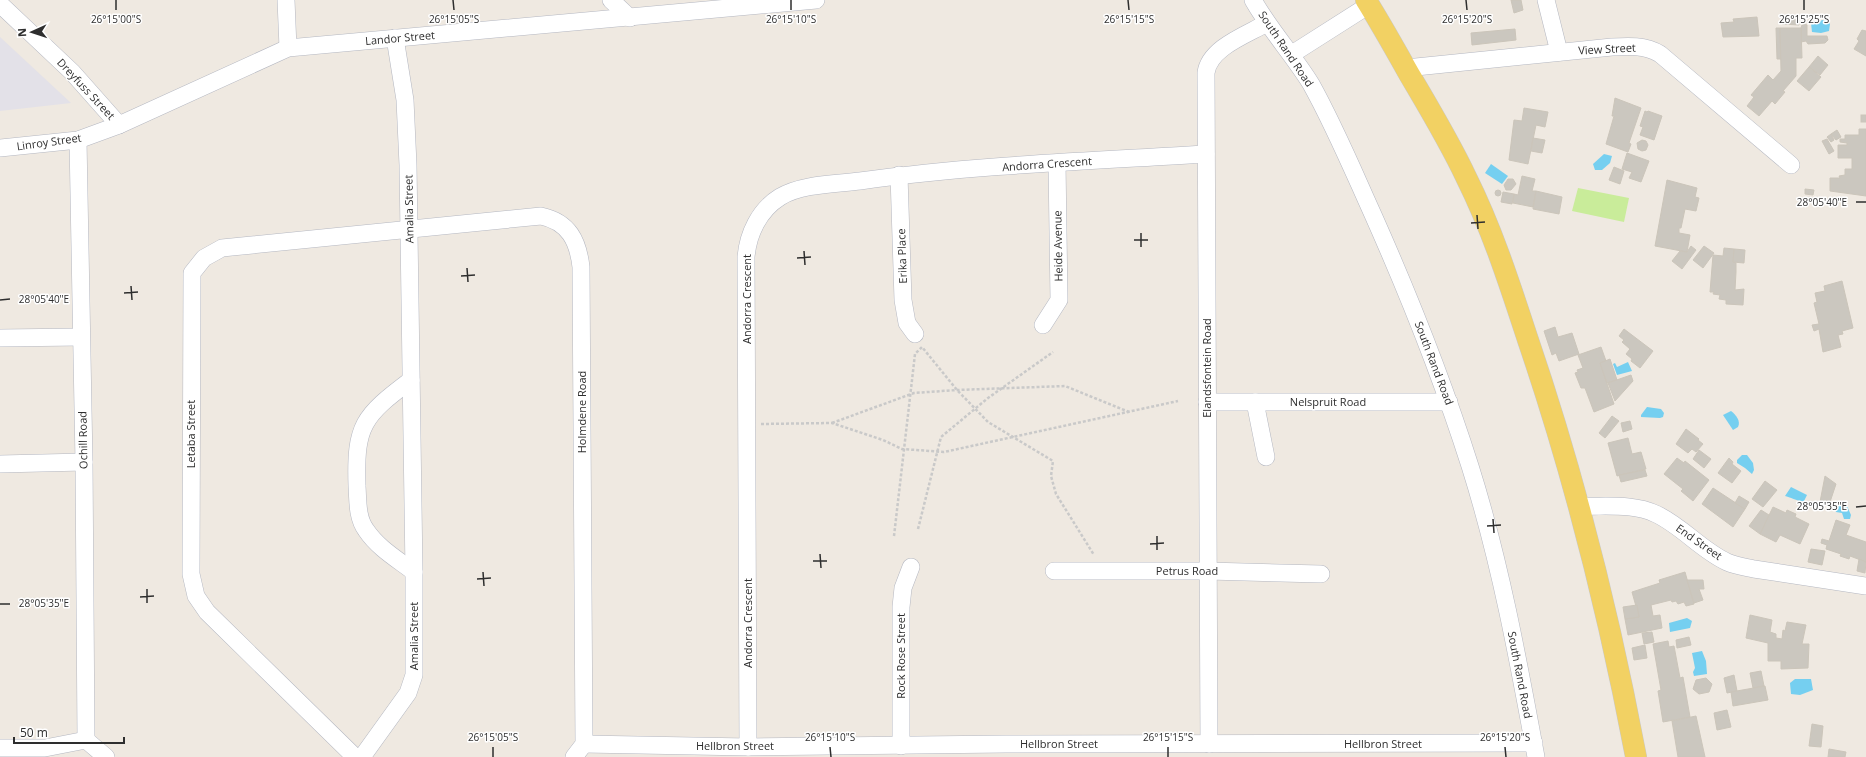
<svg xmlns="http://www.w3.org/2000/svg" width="1866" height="757" viewBox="0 0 1866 757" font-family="'Open Sans',sans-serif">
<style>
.industrial{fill:#e3e1e8}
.pitch{fill:#c9ec9a}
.water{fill:#75cff0}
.building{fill:#cbc7bf;stroke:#cbc5ba}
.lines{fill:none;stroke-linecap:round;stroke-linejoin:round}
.minor-casing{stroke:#b4b7c1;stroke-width:18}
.major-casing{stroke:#c9c9c9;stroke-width:22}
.path{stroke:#c9c9c9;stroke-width:2.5;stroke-dasharray:3 2;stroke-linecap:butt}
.minor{stroke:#fff;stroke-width:17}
.major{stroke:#f2d163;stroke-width:21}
.ticks{fill:none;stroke:#2e2e2e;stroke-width:1.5}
.labels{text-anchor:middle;stroke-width:3;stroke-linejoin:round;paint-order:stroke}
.street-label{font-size:11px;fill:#2e2e2e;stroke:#fff}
.ticks-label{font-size:10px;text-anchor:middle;fill:#2e2e2e;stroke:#fff;stroke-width:3;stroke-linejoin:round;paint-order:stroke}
</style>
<rect width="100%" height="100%" fill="#efe9e1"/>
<polygon class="industrial" points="0,37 71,103 0,111"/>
<polygon class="pitch" points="1578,188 1629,198 1624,222 1572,211"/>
<g class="water">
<polygon points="1823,20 1828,21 1830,24 1829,31 1821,33 1812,32 1811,23"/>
<polygon points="1604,154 1612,156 1610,163 1602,170 1595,170 1593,164"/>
<polygon points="1491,164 1508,176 1502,184 1485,173"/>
<polygon points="1628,362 1632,371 1617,375 1613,364 1615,363 1617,367"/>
<polygon points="1647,407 1661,409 1664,413 1663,417 1660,418 1641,417 1641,415"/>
<path d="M 1731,411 C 1736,415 1741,421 1738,427 L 1733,430 L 1723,415 Z"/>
<polygon points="1742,455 1747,455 1753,463 1754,470 1752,474 1745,468 1737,463 1737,460"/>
<path d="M 1791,487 L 1807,495 L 1804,501 C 1799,502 1790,497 1785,496 Z"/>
<polygon points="1839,503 1847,506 1851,515 1850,519 1844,519 1842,513 1836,512 1834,506"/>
<polygon points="1687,618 1692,621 1690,628 1670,632 1669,623"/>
<polygon points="1702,651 1706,661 1707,674 1694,676 1693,672 1695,668 1692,653"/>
<polygon points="1795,679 1811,679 1813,690 1800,695 1791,694 1790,683"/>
</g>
<g class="building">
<polygon points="1511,0 1521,0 1523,10 1514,13"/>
<polygon points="1798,16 1799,25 1782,24 1782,17"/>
<polygon points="1757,17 1759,36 1723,37 1721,23 1734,22 1733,19"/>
<polygon points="1805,24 1807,25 1807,36 1827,36 1828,40 1825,43 1808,44 1806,41 1801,42 1801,28 1802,25"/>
<polygon points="1776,28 1780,28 1781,59 1777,59"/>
<polygon points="1780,28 1801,28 1802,58 1796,58 1796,76 1783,91 1785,92 1775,104 1772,101 1759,116 1747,106 1754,97 1751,95 1768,75 1773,80 1781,71"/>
<polygon points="1515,29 1516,40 1472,45 1471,33"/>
<polygon points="1862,30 1866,31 1866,56 1854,49 1859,41 1857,39"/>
<polygon points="1818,56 1828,65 1820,75 1809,67"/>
<polygon points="1809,67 1821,77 1809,91 1797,81"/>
<polygon points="1615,98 1641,108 1629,143 1631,144 1628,152 1606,144 1614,116 1612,116"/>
<polygon points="1524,108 1548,112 1545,127 1536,125 1528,164 1509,160 1514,120 1522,121"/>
<polygon points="1645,111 1647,112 1648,111 1662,116 1654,140 1640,135 1643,127 1640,126"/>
<rect x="1861" y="115" width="5" height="7"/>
<polygon points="1859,129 1866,129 1866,196 1830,191 1830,178 1840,178 1839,176 1845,175 1845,169 1852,169 1852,158 1838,158 1838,145 1847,145 1847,143 1840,142 1840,139 1845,139 1845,135 1859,135"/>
<polygon points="1837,130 1841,137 1836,140 1831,134"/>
<polygon points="1831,134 1834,140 1831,142 1827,137"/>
<polygon points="1533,138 1545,140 1542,153 1531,151"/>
<polygon points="1827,139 1834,151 1829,154 1822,141"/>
<polygon points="1642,140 1646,141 1648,145 1646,150 1642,151 1638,149 1637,143"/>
<polygon points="1627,153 1649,161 1641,182 1629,178 1632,172 1622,169"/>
<polygon points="1614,167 1624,171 1620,184 1609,180"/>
<polygon points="1522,176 1535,179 1532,191 1536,191 1533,207 1513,203 1514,194 1518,195"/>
<polygon points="1508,179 1513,179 1516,184 1511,190 1506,190 1504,185"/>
<polygon points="1667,180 1697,188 1695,197 1699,198 1696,211 1685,209 1681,228 1679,228 1679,233 1690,235 1687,252 1655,246"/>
<polygon points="1805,189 1814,190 1813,195 1805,194"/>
<circle cx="1498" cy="193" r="3"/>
<polygon points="1536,191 1562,197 1559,214 1533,209"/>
<polygon points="1503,192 1514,194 1512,204 1501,202"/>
<polygon points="1691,246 1696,250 1682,269 1672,261 1680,251 1687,252"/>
<polygon points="1704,246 1714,253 1703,268 1693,260"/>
<polygon points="1724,248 1734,249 1733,262 1736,263 1736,272 1735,290 1744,289 1743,305 1726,304 1726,300 1719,299 1720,295 1713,294 1714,292 1710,292 1713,255 1723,256"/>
<polygon points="1734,249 1745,250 1744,263 1733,262"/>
<polygon points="1842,281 1853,328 1842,331 1843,334 1838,335 1841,347 1823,352 1819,329 1814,331 1812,325 1819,324 1814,303 1817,302 1815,293 1825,291 1824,286"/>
<polygon points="1555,327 1558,337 1572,333 1579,354 1559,361 1556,353 1552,355 1544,331"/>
<polygon points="1624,329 1653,351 1640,368 1631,361 1632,359 1626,354 1630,349 1622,342 1624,340 1619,336"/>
<polygon points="1601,347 1606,361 1600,363 1614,404 1594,412 1585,388 1581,388 1575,373 1578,372 1577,370 1583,368 1578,355"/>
<polygon points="1610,359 1617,380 1607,383 1600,363"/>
<polygon points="1631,375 1633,381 1615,401 1608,383"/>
<polygon points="1612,416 1619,421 1605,438 1599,433"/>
<polygon points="1630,421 1632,429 1623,432 1621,423"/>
<polygon points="1686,429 1699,439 1698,440 1703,444 1696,452 1692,449 1688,453 1676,444"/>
<polygon points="1628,438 1632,454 1641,452 1646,469 1617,476 1608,443"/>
<polygon points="1699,450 1711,459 1704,468 1693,459"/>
<polygon points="1677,458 1684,463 1685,461 1709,480 1693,501 1681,491 1683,489 1664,474"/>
<polygon points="1729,458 1733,462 1732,464 1741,471 1732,483 1718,473"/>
<polygon points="1645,470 1647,476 1621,482 1619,475"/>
<polygon points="1825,476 1836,484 1829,505 1820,502"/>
<polygon points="1765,481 1777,490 1763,507 1752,499"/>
<polygon points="1713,488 1745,509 1733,527 1702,504"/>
<polygon points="1739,496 1749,502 1745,509 1735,503"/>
<polygon points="1773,507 1786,513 1787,510 1796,514 1795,517 1809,524 1800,544 1780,535 1776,542 1760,534"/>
<polygon points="1761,510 1769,515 1760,534 1749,526"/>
<polygon points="1836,520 1850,525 1846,535 1866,542 1866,562 1850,556 1849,559 1840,556 1841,554 1826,549 1827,545 1821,543 1822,539 1829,541"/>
<polygon points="1811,549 1825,551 1822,565 1808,562"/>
<polygon points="1859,559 1866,562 1865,573 1857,571"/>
<polygon points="1685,572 1694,604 1686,606 1684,602 1678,604 1676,601 1672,602 1671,600 1651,605 1653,616 1660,615 1662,628 1628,635 1625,619 1639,617 1632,592 1660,583 1659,580"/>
<polygon points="1687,580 1703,580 1704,589 1699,589 1703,600 1694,603"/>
<polygon points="1637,605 1639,617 1625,619 1623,607"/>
<polygon points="1750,615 1772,620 1770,632 1776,634 1776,638 1782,639 1783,630 1785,631 1787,622 1806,625 1802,644 1809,644 1808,668 1781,669 1781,661 1768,661 1768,643 1746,638"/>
<polygon points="1652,632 1654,642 1644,644 1642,633"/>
<polygon points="1689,637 1691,645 1677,648 1676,640"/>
<polygon points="1668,641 1669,647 1674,646 1680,678 1683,677 1690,717 1663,722 1658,691 1661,690 1653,644"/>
<polygon points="1645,645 1647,658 1634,660 1632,648"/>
<polygon points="1761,671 1764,686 1753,688 1750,673"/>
<polygon points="1734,675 1737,691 1727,693 1724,678"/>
<polygon points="1706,678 1712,684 1709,692 1699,694 1693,689 1696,680"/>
<polygon points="1765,686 1768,700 1733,706 1731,692"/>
<polygon points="1727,710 1731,727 1717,730 1714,713"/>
<polygon points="1696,716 1705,757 1678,757 1672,721"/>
<polygon points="1812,724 1823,726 1821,747 1809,746"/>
<polygon points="1829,749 1846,752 1845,757 1828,757"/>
</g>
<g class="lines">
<defs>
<g id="minor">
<polyline points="286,0 288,48"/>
<polyline points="611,0 630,18"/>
<path d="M 1253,0 C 1270,30 1293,55 1311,84 C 1335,127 1354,173 1374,217 C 1410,298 1443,381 1470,466 C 1500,561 1518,659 1536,757"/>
<polyline points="1546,0 1559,52"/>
<polyline points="0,4 72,72 119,125"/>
<polyline points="1292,54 1369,5"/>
<path d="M 1406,68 L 1612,47 C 1628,46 1645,45 1660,54 L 1791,165"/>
<polyline points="78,140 84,462 86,740"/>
<polyline points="0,148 78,140 119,125 288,48 816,0"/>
<polyline points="899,175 903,300 907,323 915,334"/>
<polyline points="1043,325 1059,300 1057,163"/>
<polyline points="0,338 81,337"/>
<path d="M 411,380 C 363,416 355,425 357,486 C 358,501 357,518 366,530 C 378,548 397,559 414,572"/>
<polyline points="1207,402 1449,402"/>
<polyline points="1255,402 1266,457"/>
<polyline points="0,464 84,462"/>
<path d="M 1580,506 C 1605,507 1633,503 1656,514 C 1682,526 1701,550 1727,562 C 1736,566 1745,567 1754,569 L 1866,586"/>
<polyline points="1054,571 1208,571 1321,574"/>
<polyline points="584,744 748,747 1006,744 1534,743"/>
<path d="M 1209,744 L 1206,73 C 1209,48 1246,35 1267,23"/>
<polyline points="901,746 901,607 903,588 911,567"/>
<path d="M 748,747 L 746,257 C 748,234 759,210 780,197 C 801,184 836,184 860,181 C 974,165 1091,161 1206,154"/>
<polyline points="0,748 45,748 86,740 106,757"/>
<path d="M 355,757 L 207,612 L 196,596 L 191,574 L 192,273 L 204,258 L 222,248 L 541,216 C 569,222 578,241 581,267 L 584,744 L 574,757"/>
<polyline points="362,757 408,693 414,675 414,572 408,165 405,100 395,38"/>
</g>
<path id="major" d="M 1366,0 C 1381,24 1395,49 1409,74 C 1429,108 1449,141 1466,177 C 1492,229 1510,285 1528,340 C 1575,478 1609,614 1636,757"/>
</defs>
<use href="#minor" class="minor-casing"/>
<use href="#major" class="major-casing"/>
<g class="path">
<polyline points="832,423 914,393 957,390 1065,386 1129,412"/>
<polyline points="761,424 832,423 883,440 902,449 944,452 1178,401"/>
<polyline points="918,529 941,437 988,398 1053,352"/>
<polyline points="894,536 915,354 922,347 957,390 988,422 1053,461 1051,476 1056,494 1094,555"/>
</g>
<use href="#minor" class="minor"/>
<use href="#major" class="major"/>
</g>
<path class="ticks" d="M 116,0 L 116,10M 453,0 L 454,10M 791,0 L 791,10M 1128,0 L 1129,10M 1466,0 L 1467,10M 1804,0 L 1804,10M 1856,202 L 1866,202M 1477,215 L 1478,229M 1471,223 L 1485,222M 1141,233 L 1141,247M 1134,240 L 1148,240M 804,251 L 805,265M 797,258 L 811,257M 467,268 L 468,282M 461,276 L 475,275M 131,286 L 132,300M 124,293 L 138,292M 0,300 L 10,299M 1856,507 L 1866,506M 1493,519 L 1494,533M 1487,526 L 1501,525M 1157,536 L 1157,550M 1150,544 L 1164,543M 820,554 L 821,568M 813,561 L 827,561M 483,572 L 484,586M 477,579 L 491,578M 147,589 L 147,603M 140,597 L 154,596M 0,604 L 10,604M 493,747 L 493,757M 830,747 L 831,757M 1168,747 L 1168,757M 1505,747 L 1506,757"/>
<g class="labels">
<g class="street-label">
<text transform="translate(400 38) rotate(-5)" y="4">Landor Street</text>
<text transform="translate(1286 49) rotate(56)" y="4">South Rand Road</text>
<text transform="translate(1607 49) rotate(-3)" y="4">View Street</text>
<text transform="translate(86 89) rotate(47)" y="4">Dreyfuss Street</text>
<text transform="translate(49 142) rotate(-8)" y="4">Linroy Street</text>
<text transform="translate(1047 164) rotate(-4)" y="4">Andorra Crescent</text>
<text transform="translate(409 209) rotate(-91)" y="4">Amalia Street</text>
<text transform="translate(1058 246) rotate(-91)" y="4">Heide Avenue</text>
<text transform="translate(902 256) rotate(-92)" y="4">Erika Place</text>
<text transform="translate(747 299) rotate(-90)" y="4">Andorra Crescent</text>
<text transform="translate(1434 363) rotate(69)" y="4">South Rand Road</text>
<text transform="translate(1207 368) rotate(-90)" y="4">Elandsfontein Road</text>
<text x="1328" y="406">Nelspruit Road</text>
<text transform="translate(582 412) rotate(-90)" y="4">Holmdene Road</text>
<text transform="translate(191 434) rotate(-90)" y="4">Letaba Street</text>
<text transform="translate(83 440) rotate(-91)" y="4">Ochill Road</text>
<text transform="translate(1699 542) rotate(35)" y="4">End Street</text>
<text x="1187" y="575">Petrus Road</text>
<text transform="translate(748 623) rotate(-90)" y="4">Andorra Crescent</text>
<text transform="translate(414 636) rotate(-90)" y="4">Amalia Street</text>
<text transform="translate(901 656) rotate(-90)" y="4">Rock Rose Street</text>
<text transform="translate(1520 675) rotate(79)" y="4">South Rand Road</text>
<text x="1059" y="748">Hellbron Street</text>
<text x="1383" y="748">Hellbron Street</text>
<text x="735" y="750">Hellbron Street</text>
</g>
</g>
<g class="ticks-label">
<text x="116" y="23">26°15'00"S</text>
<text x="454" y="23">26°15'05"S</text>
<text x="791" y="23">26°15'10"S</text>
<text x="1129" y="23">26°15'15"S</text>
<text x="1467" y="23">26°15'20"S</text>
<text x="1804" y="23">26°15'25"S</text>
<text x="1822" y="206">28°05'40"E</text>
<text x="44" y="303">28°05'40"E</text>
<text x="1822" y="510">28°05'35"E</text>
<text x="44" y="607">28°05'35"E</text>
<text x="493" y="741">26°15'05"S</text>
<text x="830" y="741">26°15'10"S</text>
<text x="1168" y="741">26°15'15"S</text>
<text x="1505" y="741">26°15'20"S</text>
</g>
<g transform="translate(32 32) rotate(267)" stroke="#ffffff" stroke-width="3" paint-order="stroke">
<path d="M0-3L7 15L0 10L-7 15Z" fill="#2e2e2e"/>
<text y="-6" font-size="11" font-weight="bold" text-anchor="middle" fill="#2e2e2e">N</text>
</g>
<path d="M14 737v6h110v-6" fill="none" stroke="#2e2e2e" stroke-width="2"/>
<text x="20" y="737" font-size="12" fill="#2e2e2e" stroke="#ffffff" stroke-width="3" paint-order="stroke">50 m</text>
</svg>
